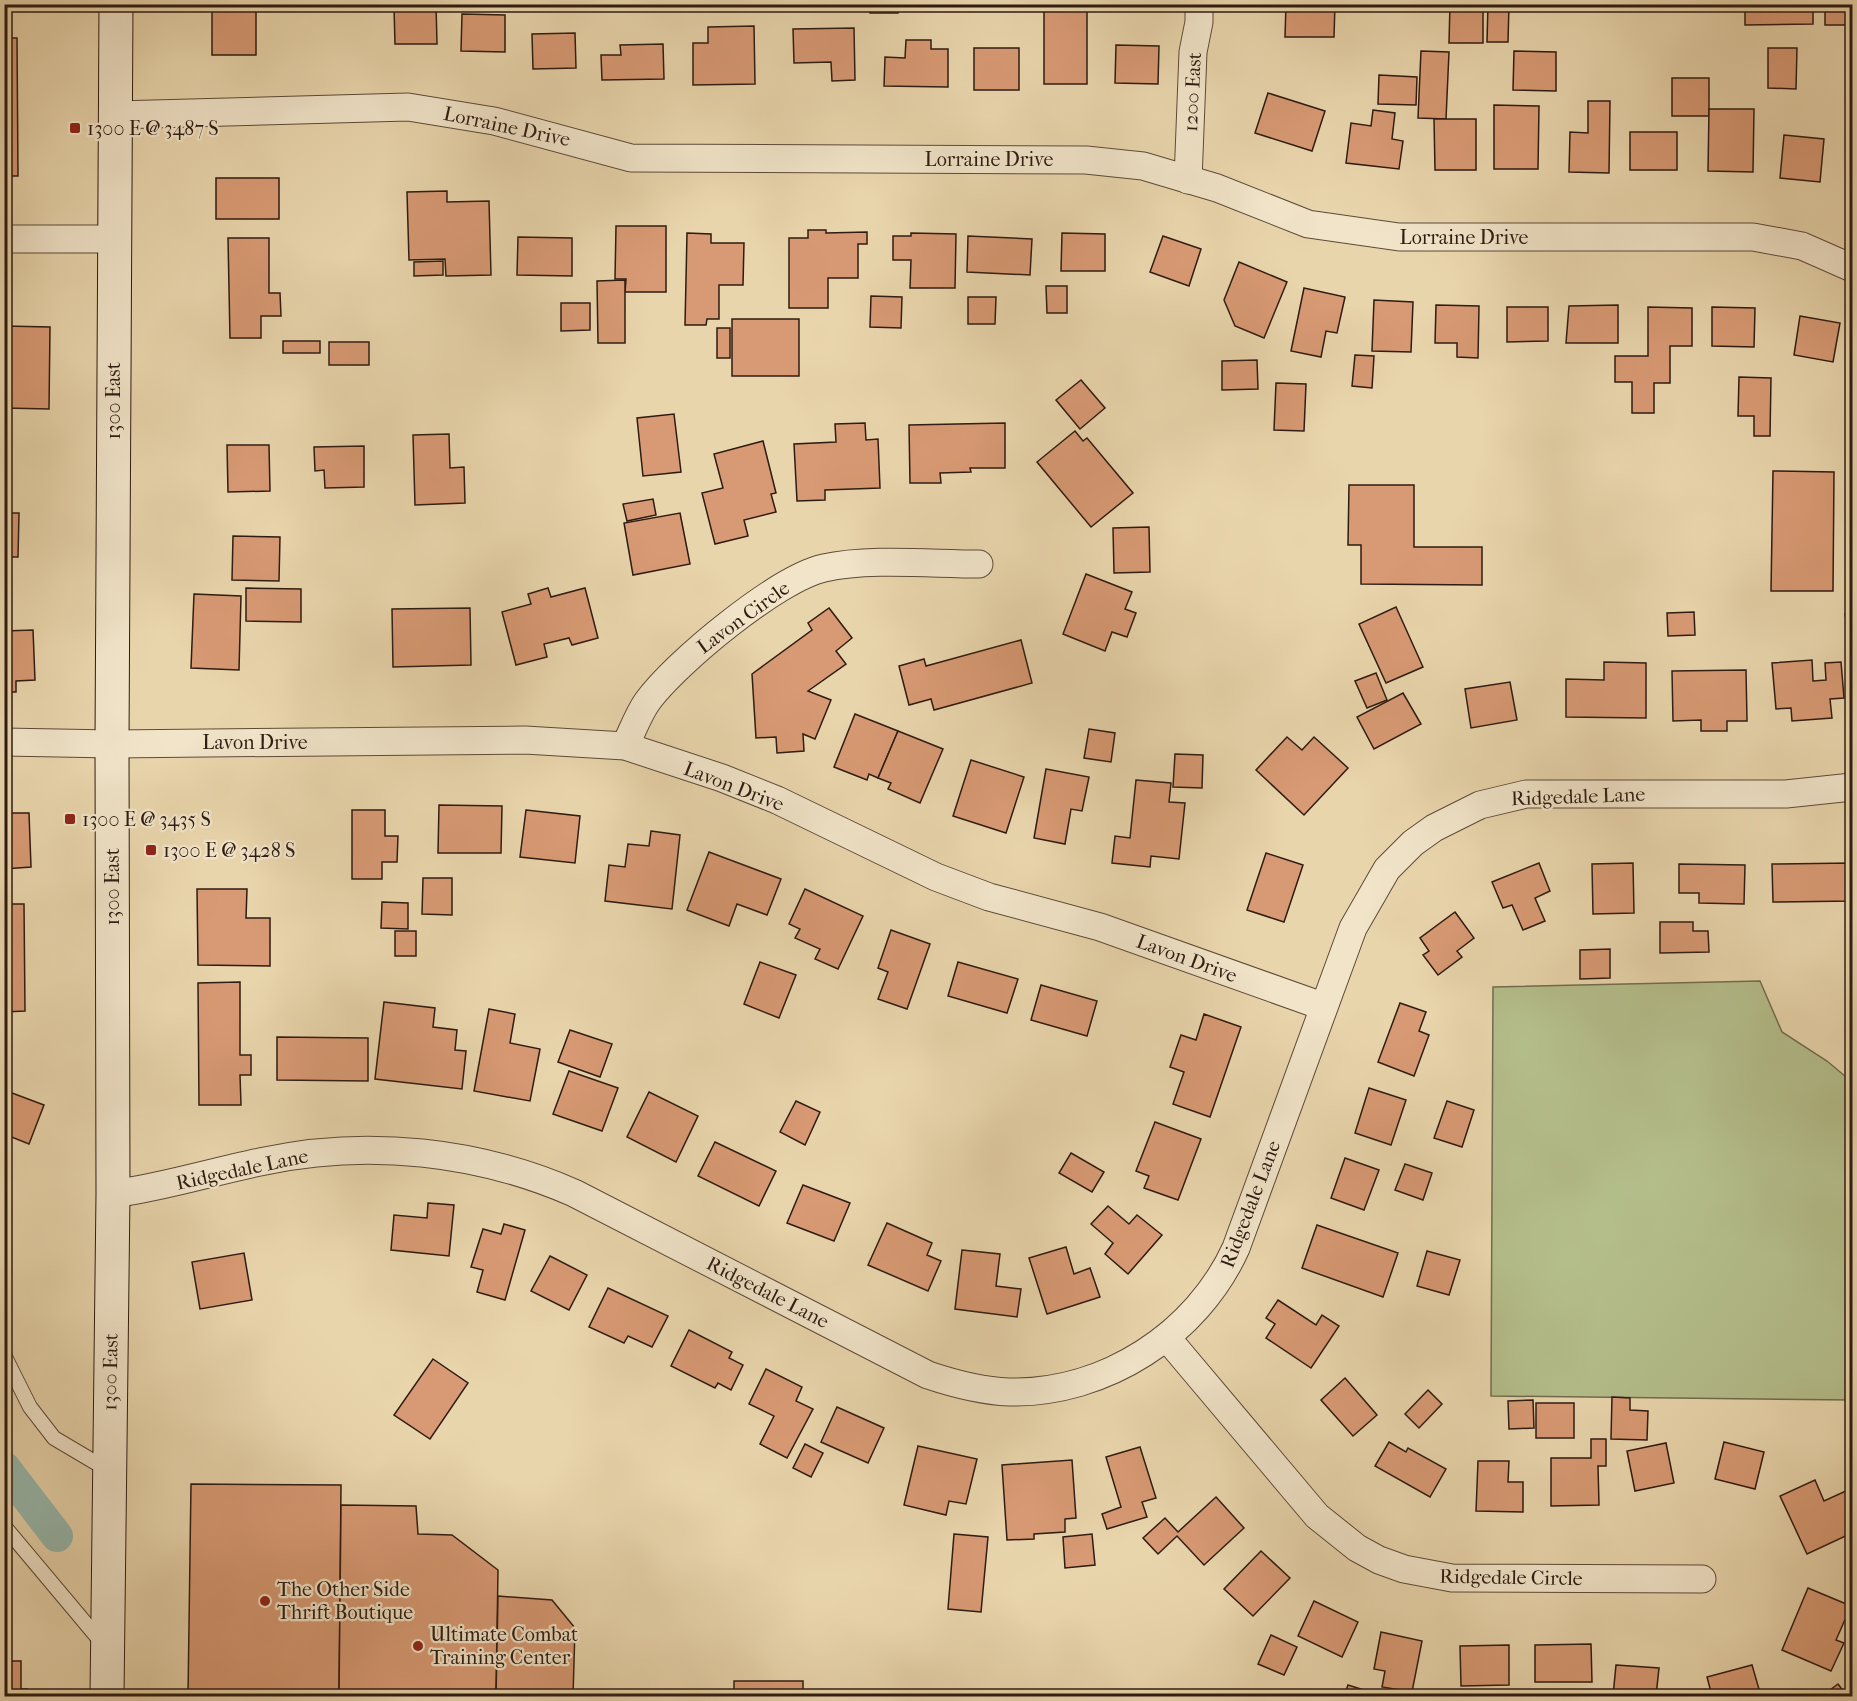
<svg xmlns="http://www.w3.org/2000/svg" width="1857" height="1701" viewBox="0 0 1857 1701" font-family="'IM FELL French Canon',serif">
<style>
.green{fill:#b4be8b;stroke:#716c4e;stroke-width:1.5}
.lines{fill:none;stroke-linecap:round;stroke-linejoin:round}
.canal{stroke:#97b8ac;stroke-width:32}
.building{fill:#d89a74;stroke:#2e1b12;stroke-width:1.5}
.lane-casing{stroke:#5d4a38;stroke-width:16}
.street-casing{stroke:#5d4a38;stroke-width:29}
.secondary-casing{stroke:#2e1b12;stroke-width:35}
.lane{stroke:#f1e4c9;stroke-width:14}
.street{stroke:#f1e4c9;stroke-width:27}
.secondary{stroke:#f1e4c9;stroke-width:33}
.poi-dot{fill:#8f2418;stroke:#f1e4c9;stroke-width:2}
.labels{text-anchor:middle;stroke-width:4.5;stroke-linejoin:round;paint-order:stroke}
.street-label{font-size:20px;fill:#2e1b12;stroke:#f1e4c9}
.poi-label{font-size:20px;fill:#2e1b12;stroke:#f1e4c9;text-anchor:start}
</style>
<rect width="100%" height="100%" fill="#e9d5ac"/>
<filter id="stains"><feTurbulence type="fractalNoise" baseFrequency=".00333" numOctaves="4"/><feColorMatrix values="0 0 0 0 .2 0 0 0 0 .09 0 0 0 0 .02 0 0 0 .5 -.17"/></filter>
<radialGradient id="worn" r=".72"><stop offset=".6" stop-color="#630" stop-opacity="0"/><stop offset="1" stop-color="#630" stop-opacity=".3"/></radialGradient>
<polygon class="green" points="1760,981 1782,1032 1827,1061 1852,1082 1852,1400 1491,1396 1493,987"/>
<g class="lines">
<polyline class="canal" points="4,1467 57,1536"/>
</g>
<g class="building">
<rect x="212" y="4" width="44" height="51"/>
<polygon points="415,4 436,4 437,44 395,44 394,7 415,7"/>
<polygon points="680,4 717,4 717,10 680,11"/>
<rect x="870" y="4" width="28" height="9"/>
<polygon points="1286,4 1335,4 1334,37 1285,37"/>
<polygon points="1450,4 1483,4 1483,43 1449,43"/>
<polygon points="1488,4 1509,4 1508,42 1487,42"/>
<polygon points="1745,4 1813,4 1813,24 1745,25"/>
<rect x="1825" y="4" width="27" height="21"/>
<rect x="1044" y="9" width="43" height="75"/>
<polygon points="462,14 505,15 505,52 461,51"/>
<polygon points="754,26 755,84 693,85 693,43 708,43 708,27"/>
<polygon points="854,28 855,80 832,81 831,62 794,63 793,29"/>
<polygon points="575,33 576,68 533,69 532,34"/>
<polygon points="4,38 17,38 18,176 4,176"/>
<polygon points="906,40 931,40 931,49 948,49 948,87 884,86 885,57 905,58"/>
<polygon points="663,44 664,79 602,80 601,55 621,55 620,45"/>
<polygon points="1116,45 1159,46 1158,84 1115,83"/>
<rect x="974" y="48" width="45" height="42"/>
<polygon points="1768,48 1797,48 1796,89 1768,88"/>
<polygon points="1421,51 1449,52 1446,119 1418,118"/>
<polygon points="1514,51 1556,52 1556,91 1513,90"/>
<polygon points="1379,75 1417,77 1416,105 1378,104"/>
<rect x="1672" y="78" width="37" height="38"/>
<polygon points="1268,93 1325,111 1312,151 1255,133"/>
<polygon points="1588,101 1610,101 1609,173 1569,172 1570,132 1588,133"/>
<polygon points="1494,105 1539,106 1538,169 1494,169"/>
<polygon points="1709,109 1754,109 1753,172 1708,171"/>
<polygon points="1373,110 1395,113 1392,139 1403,141 1399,169 1346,163 1351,123 1371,126"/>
<polygon points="1434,119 1476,119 1476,170 1435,170"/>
<rect x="1630" y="132" width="47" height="38"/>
<polygon points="1784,135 1824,139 1820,182 1780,178"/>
<polygon points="1852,141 1852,187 1847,186"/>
<rect x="216" y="178" width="63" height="41"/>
<polygon points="447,191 447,202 489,201 491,275 446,276 445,259 409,260 407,192"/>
<polygon points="616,226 666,226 666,292 625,292 626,279 615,279"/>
<polygon points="808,230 826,230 826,233 867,232 867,244 858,244 858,278 828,278 828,308 789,308 789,238 808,238"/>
<polygon points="687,233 711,234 711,243 744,243 743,285 719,285 719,319 707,319 706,325 685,325"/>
<polygon points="911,233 956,234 955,288 910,288 911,260 893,260 893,236 911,236"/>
<polygon points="1062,233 1105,234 1105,271 1061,271"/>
<polygon points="968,236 1032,239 1030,275 967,272"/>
<polygon points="1163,236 1201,249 1189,286 1150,272"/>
<polygon points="518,237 572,238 572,276 517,275"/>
<polygon points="228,238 269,238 269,293 280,293 281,316 261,316 261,338 230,338"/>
<polygon points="443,261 443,275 414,276 414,262"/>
<polygon points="1239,262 1287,282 1264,338 1235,326 1224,300"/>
<polygon points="625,280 625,343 598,343 597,281"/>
<polygon points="1046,286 1067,286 1067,313 1047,313"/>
<polygon points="1304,288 1345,297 1337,333 1326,331 1321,357 1291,351"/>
<polygon points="871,296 902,297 901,328 870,327"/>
<polygon points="968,297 996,297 995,324 968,324"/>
<polygon points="1374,300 1413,302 1411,352 1372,351"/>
<polygon points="561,303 590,303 590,330 561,331"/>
<polygon points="1436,305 1479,306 1478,358 1457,357 1457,343 1435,343"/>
<polygon points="1618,305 1618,343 1566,343 1569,306"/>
<polygon points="1507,307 1548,307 1548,341 1507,342"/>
<polygon points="1648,307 1692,308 1692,346 1670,346 1670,383 1654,383 1654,413 1632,413 1632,382 1615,382 1615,356 1648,356"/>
<polygon points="1712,307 1755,308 1754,347 1712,346"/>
<polygon points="1800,316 1840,323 1833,362 1794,355"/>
<rect x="732" y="319" width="67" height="57"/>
<polygon points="4,326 50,327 49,409 4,408"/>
<rect x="717" y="328" width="13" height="30"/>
<rect x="283" y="341" width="37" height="12"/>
<rect x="329" y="342" width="40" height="23"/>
<polygon points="1355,355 1374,356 1372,388 1352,386"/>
<polygon points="1257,360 1258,389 1222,390 1222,361"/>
<polygon points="1739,377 1771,378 1770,436 1754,436 1754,416 1738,416"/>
<polygon points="1081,380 1105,408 1080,429 1056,400"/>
<polygon points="1276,383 1306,384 1304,431 1274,430"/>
<polygon points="674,414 681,472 643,476 637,418"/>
<polygon points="865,423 866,440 878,439 880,488 825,490 825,500 797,501 794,444 836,442 835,424"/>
<polygon points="1005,423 1005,468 970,468 971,472 940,473 941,483 910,483 909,425"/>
<polygon points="1075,431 1083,441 1087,438 1133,493 1091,527 1037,462"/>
<polygon points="449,434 450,468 464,467 465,503 415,505 413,435"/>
<polygon points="763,441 776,493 771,494 776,512 744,520 748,536 715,544 702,493 723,488 714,454"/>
<polygon points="227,445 269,445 270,491 228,492"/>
<polygon points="364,446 364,487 325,488 324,470 315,471 314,447"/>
<polygon points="1773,471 1834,472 1833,591 1771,591"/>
<polygon points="1349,485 1414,485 1414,547 1482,547 1482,585 1361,584 1361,545 1348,545"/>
<polygon points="653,499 656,515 627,521 623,504"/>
<polygon points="4,513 19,513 18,557 4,557"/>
<polygon points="680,513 690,564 633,575 624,523"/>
<polygon points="1149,527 1150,572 1114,573 1113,528"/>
<polygon points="233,536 280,537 279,581 232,580"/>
<polygon points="1086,574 1132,592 1125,609 1136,613 1127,637 1112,632 1105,651 1063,634"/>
<polygon points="246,588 301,589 301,622 246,621"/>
<polygon points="548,588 551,597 585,588 598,638 572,645 569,638 544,644 547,657 516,665 502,612 531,604 528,594"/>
<polygon points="194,594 241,596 239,670 191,668"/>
<polygon points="1396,607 1423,667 1386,683 1359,624"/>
<polygon points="470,608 471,665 393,667 392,609"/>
<polygon points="829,608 852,638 836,651 846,664 808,691 831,700 815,739 803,734 804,751 777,753 776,737 756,738 752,674 812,630 808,623"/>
<polygon points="1694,612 1695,635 1668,636 1667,613"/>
<polygon points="1852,613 1852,647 1851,647 1845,614"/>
<polygon points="33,630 35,680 16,681 16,692 4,692 4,631"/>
<polygon points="1021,640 1032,683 934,710 931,699 909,705 899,666 924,659 926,666"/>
<polygon points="1812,660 1813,681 1826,680 1825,663 1841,662 1844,698 1830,699 1832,718 1792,721 1791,708 1776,709 1772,663"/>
<polygon points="1604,662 1646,663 1646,718 1566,717 1566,679 1604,680"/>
<polygon points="1746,670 1747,721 1727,721 1727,731 1701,731 1701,720 1673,721 1672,671"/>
<polygon points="1376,673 1387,700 1367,708 1355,681"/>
<polygon points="1510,682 1517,720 1471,728 1465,689"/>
<polygon points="1403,693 1421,724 1374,749 1357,717"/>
<polygon points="855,714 898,731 878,778 869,774 867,780 834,767"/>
<polygon points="1089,729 1115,733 1111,762 1084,758"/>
<polygon points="898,731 943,749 920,803 888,789 891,783 878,778"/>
<polygon points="1287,737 1302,750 1314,737 1348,768 1304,815 1256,770"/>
<polygon points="1175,754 1203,755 1202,788 1173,787"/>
<polygon points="971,760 1024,777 1006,833 953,816"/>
<polygon points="1046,769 1089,777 1082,811 1071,809 1065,844 1034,838"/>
<polygon points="1136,780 1171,783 1169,802 1185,803 1179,859 1151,856 1150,867 1112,863 1115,836 1130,838"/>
<polygon points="439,805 502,806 501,853 438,853"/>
<polygon points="352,810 385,810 385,836 398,836 397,862 382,862 382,879 352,879"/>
<polygon points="526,810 580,816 575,863 520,857"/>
<polygon points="4,813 29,813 31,867 4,869"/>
<polygon points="651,831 680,835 672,909 605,901 609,865 625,867 628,844 649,846"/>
<polygon points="709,852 781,879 767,915 737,904 729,926 687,910"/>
<polygon points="1266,853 1303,865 1284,922 1247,910"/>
<polygon points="1539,863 1550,891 1535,898 1545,921 1523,930 1512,905 1503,908 1492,882"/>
<polygon points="1633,863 1634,913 1593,914 1592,864"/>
<polygon points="1852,863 1852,901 1773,902 1772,864"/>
<polygon points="1679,864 1745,865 1744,904 1699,903 1699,893 1679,893"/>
<polygon points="423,878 452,878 452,915 422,914"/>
<polygon points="197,889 247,889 246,918 270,918 270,966 198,965"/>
<polygon points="805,889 863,916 838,969 815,959 820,949 795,938 800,929 789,924"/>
<polygon points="382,902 408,903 408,929 381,928"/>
<polygon points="4,904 24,904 25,1011 4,1012"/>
<polygon points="1455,912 1474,938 1457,951 1462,957 1438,975 1423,955 1429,951 1420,938"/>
<polygon points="1660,922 1693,922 1693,931 1708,931 1709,952 1660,953"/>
<polygon points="891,930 930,944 907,1009 878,999 888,972 878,968"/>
<rect x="395" y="931" width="21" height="25"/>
<polygon points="1610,949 1610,978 1580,979 1580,950"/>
<polygon points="760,962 796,975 779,1018 744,1004"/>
<polygon points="958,962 1018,979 1007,1013 948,996"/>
<polygon points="240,982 240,1055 251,1055 251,1075 240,1075 241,1105 199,1105 198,983"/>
<polygon points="1041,985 1097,1001 1087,1036 1031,1020"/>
<polygon points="384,1002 435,1008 433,1027 457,1030 455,1050 466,1051 462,1089 375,1079"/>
<polygon points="1400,1003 1426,1012 1419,1031 1429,1035 1414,1076 1378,1062"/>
<polygon points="489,1009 515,1014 510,1043 540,1049 530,1101 474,1091"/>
<polygon points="1204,1014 1241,1027 1210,1117 1173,1104 1184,1072 1170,1067 1181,1035 1196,1040"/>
<polygon points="570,1030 612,1044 600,1077 558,1062"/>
<polygon points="277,1037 368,1038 368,1081 277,1080"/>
<polygon points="569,1071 618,1088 602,1131 553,1114"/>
<polygon points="1369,1088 1406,1100 1391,1145 1355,1133"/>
<polygon points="4,1090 44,1105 29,1144 4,1134"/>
<polygon points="649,1092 698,1116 676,1162 627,1137"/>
<polygon points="796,1101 820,1112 805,1145 780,1132"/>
<polygon points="1447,1101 1474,1110 1462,1147 1434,1138"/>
<polygon points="1155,1122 1201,1139 1178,1200 1144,1188 1149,1176 1136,1171"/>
<polygon points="715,1142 776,1171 759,1206 698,1176"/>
<polygon points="1071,1153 1104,1172 1092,1192 1059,1173"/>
<polygon points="1345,1158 1379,1170 1364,1210 1331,1198"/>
<polygon points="1405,1164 1432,1173 1423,1200 1395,1190"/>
<polygon points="803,1185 850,1203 834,1241 787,1223"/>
<polygon points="428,1203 454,1205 449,1256 391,1250 394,1215 427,1218"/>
<polygon points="1108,1206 1129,1224 1137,1215 1162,1235 1128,1274 1105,1254 1113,1243 1091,1224"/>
<polygon points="887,1223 932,1243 927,1255 941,1261 928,1291 868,1265"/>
<polygon points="504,1224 525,1230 505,1300 477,1292 483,1270 471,1267 483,1229 501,1234"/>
<polygon points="1317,1225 1398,1253 1383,1297 1302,1268"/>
<polygon points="1066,1247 1074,1274 1090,1268 1100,1297 1047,1314 1029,1258"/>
<polygon points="962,1250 1000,1254 996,1286 1021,1289 1017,1317 955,1309"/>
<polygon points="1427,1251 1460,1260 1449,1295 1417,1286"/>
<polygon points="244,1253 252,1300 200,1309 192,1262"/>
<polygon points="550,1256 587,1275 569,1310 531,1291"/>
<polygon points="608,1288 668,1316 652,1347 628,1336 624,1343 589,1327"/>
<polygon points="1278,1300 1316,1325 1322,1315 1339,1326 1311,1368 1266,1338 1275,1324 1266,1318"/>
<polygon points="689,1330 732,1352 729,1358 743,1365 731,1390 718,1383 715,1388 671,1366"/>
<polygon points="433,1359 468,1383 430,1439 394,1415"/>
<polygon points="766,1369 802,1387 796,1401 813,1409 787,1458 760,1444 774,1416 749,1404"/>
<polygon points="1345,1378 1377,1415 1353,1436 1321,1400"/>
<polygon points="1428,1390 1442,1404 1419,1428 1405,1414"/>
<polygon points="1612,1397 1630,1398 1630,1410 1648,1411 1647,1440 1611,1439"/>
<polygon points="1533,1400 1534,1428 1509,1429 1508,1401"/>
<rect x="1536" y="1403" width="38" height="35"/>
<polygon points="837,1407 884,1428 868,1463 821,1442"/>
<polygon points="1591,1439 1606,1439 1606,1466 1598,1466 1599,1505 1551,1506 1551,1458 1591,1458"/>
<polygon points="1389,1442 1406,1452 1408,1448 1446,1469 1430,1497 1375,1466"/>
<polygon points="1724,1442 1764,1452 1755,1489 1715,1479"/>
<polygon points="1666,1443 1674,1483 1635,1491 1627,1451"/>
<polygon points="805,1444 823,1453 811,1477 793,1468"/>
<polygon points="918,1446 977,1459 966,1504 949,1501 946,1515 904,1505"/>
<polygon points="1140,1447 1156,1498 1142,1502 1147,1517 1107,1529 1102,1514 1121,1507 1106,1457"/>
<polygon points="1072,1460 1076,1518 1065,1519 1065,1532 1034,1534 1034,1539 1007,1540 1002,1465"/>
<polygon points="1478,1461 1509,1461 1508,1482 1523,1482 1523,1512 1476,1511"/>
<polygon points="1815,1480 1824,1501 1848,1490 1852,1499 1852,1533 1807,1554 1780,1496"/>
<polygon points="191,1484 341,1485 339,1696 188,1696"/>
<polygon points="1216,1497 1244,1528 1204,1565 1177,1536 1158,1554 1143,1538 1165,1518 1178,1532"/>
<polygon points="341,1505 416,1506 418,1534 452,1535 498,1570 496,1696 339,1696"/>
<polygon points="954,1534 988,1537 981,1612 948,1609"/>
<polygon points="1092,1534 1095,1565 1065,1568 1063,1537"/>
<polygon points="1261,1551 1290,1578 1253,1616 1224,1589"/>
<polygon points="1808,1588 1851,1606 1836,1640 1844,1643 1831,1671 1782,1650"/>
<polygon points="498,1596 552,1600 575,1628 573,1696 496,1696"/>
<polygon points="1314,1601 1358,1622 1342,1657 1298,1636"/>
<polygon points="1381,1632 1422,1641 1412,1692 1382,1687 1385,1671 1374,1669"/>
<polygon points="1271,1635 1297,1647 1284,1675 1258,1664"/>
<polygon points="1591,1644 1592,1682 1535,1682 1535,1645"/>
<polygon points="1509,1645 1509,1685 1461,1686 1460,1646"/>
<polygon points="4,1661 21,1661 21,1689 27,1689 27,1696 4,1696"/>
<polygon points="1616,1665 1659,1668 1656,1696 1613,1696"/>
<polygon points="1752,1665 1761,1696 1712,1696 1707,1677"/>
<rect x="734" y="1681" width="69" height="15"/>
<polygon points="1838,1684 1847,1696 1822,1696"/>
<polygon points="1348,1685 1383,1696 1344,1696"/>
</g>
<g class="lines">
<defs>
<g id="lane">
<polyline points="4,1355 30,1407 54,1438 108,1470"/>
<polyline points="4,1526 103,1644"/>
</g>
<g id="street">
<polyline points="115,115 408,107 494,121 631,158 1086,160 1143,166 1217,188 1308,224 1399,237 1753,237 1802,246 1852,268"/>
<polyline points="1188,180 1193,52 1199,22 1199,4"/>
<polyline points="4,239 114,239"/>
<polyline points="4,742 112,744 525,740 625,746 722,778 777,800 936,877 989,897 1100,927 1322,1006"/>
<path d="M 625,746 C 632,732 638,715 647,702 C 675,663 778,578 824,568 C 869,558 932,564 979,564"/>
<path d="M 113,1194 C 165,1187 214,1171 265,1161 C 367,1139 479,1151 574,1193 L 928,1375 C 955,1384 981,1391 1009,1392 C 1105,1394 1197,1334 1236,1248 L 1353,928 L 1387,869 L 1413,843 L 1434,828 L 1480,805 L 1526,794 L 1786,794 L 1852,787"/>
<polyline points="1167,1338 1317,1516 1357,1548 1379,1560 1404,1569 1452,1578 1702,1579"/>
</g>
<polyline id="secondary" points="107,1696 113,1194 112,744 116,4"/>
</defs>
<use href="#lane" class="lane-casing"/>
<use href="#street" class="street-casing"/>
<use href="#secondary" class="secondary-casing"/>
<use href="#lane" class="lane"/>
<use href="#street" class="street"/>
<use href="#secondary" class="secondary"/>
</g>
<g class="poi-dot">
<rect x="69" y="122" width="12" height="12" rx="3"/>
<rect x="64" y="813" width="12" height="12" rx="3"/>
<rect x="145" y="844" width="12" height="12" rx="3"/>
<circle cx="265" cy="1601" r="6"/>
<circle cx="418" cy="1646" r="6"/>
</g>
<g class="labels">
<g class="street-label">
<text transform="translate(1192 92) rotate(-87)" y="7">1200 East</text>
<text transform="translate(507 126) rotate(12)" y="7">Lorraine Drive</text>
<text x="989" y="166">Lorraine Drive</text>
<text x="1464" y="244">Lorraine Drive</text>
<text transform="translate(113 401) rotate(-90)" y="7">1300 East</text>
<text transform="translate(743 617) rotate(-36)" y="7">Lavon Circle</text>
<text x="255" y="749">Lavon Drive</text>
<text transform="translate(734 786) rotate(21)" y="7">Lavon Drive</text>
<text transform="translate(1578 796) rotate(-2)" y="7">Ridgedale Lane</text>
<text transform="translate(112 887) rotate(-90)" y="7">1300 East</text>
<text transform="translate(1187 958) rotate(20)" y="7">Lavon Drive</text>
<text transform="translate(242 1169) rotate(-12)" y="7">Ridgedale Lane</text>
<text transform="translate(1250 1204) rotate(-69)" y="7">Ridgedale Lane</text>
<text transform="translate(768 1292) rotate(27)" y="7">Ridgedale Lane</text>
<text transform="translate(110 1372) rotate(-89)" y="7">1300 East</text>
<text transform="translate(1511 1577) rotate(1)" y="7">Ridgedale Circle</text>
</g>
<g class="poi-label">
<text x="87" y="135">1300 E @ 3487 S</text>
<text x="82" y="826">1300 E @ 3435 S</text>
<text x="163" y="857">1300 E @ 3428 S</text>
<text x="277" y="1596">The Other Side<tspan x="277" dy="23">Thrift Boutique</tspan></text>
<text x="430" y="1641">Ultimate Combat<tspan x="430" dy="23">Training Center</tspan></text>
</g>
</g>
<rect width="1857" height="1701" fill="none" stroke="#e9d5ac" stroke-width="24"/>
<rect x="6" y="6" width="1845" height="1689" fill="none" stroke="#2e1b12" stroke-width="3"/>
<rect x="12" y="12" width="1833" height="1677" fill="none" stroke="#2e1b12" stroke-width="1.5"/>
<rect width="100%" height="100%" filter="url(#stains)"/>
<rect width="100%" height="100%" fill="url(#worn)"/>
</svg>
